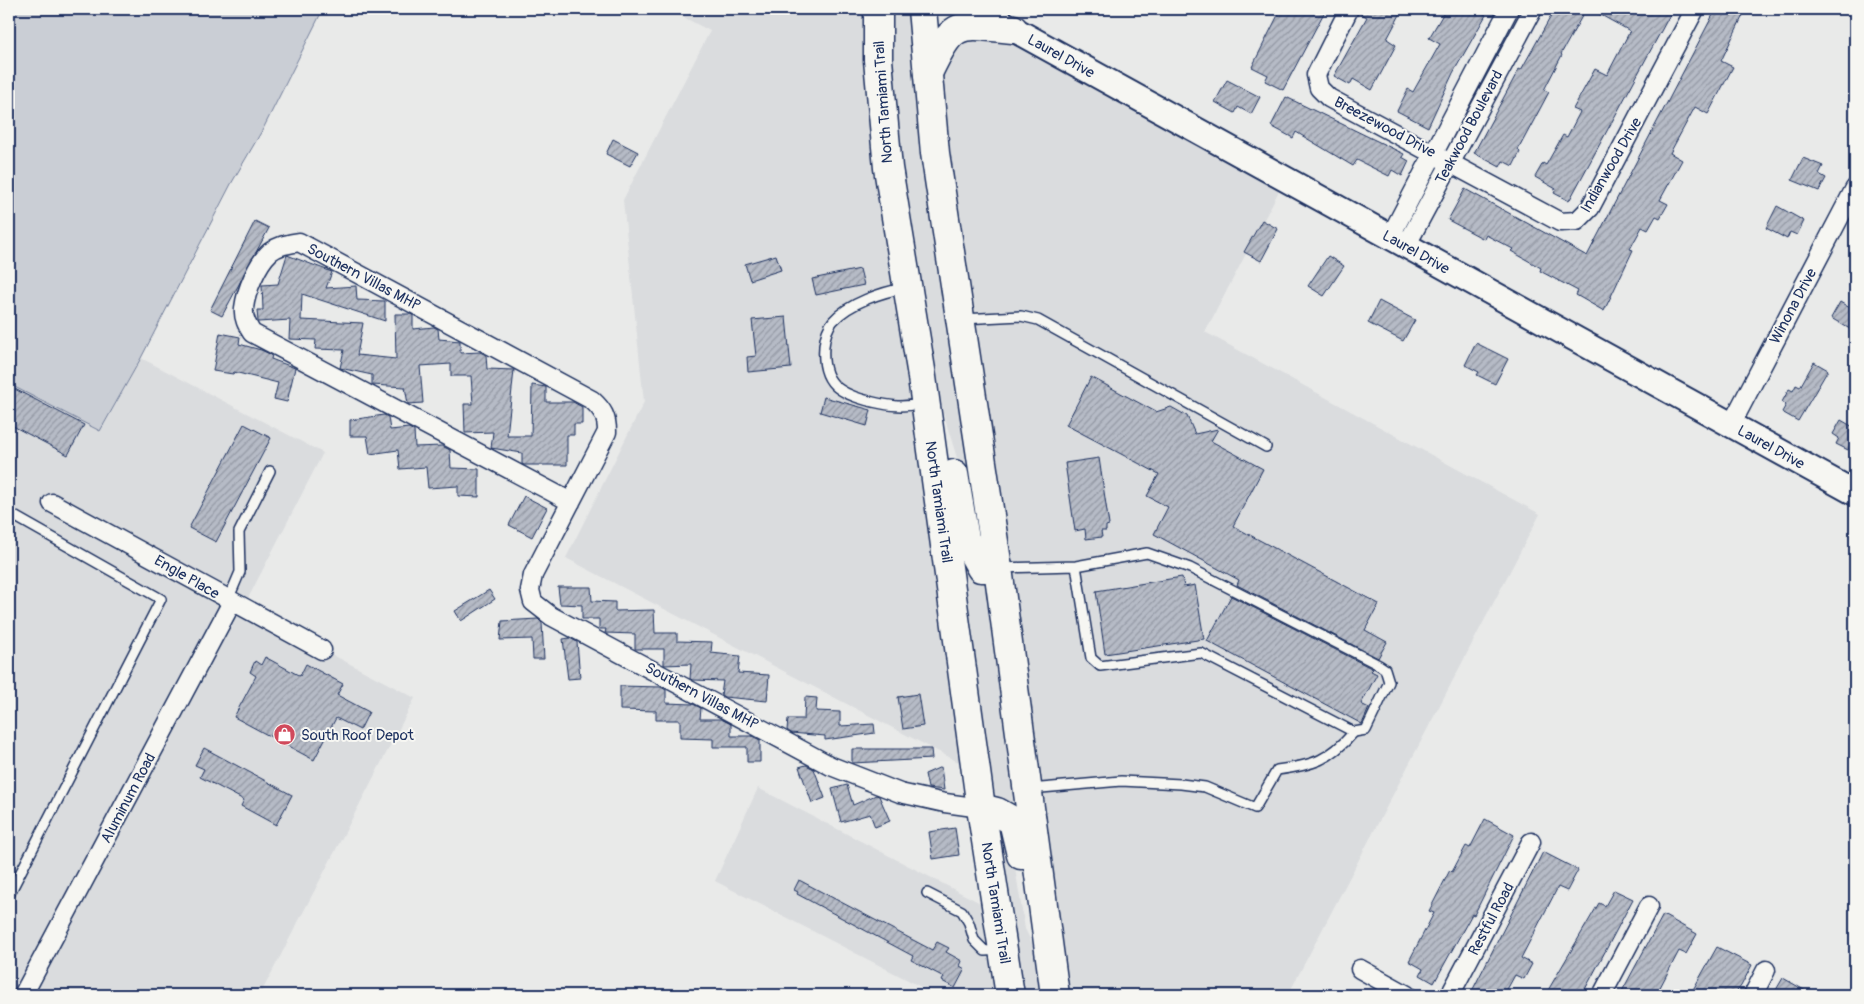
<svg xmlns="http://www.w3.org/2000/svg" width="1864" height="1004" viewBox="0 0 1864 1004" font-family="Pangolin,sans-serif">
<style>
.built{fill:#dadcde}
.grass{fill:#caced5;stroke:#727e9a}
.building{fill:url(#building-hatch);stroke:#1b2f5e}
.lines{fill:none;stroke-linecap:round;stroke-linejoin:round}
.lane-casing{stroke:#1b2f5e;stroke-width:12}
.street-casing{stroke:#1b2f5e;stroke-width:21}
.secondary-casing{stroke:#1b2f5e;stroke-width:28}
.primary-casing{stroke:#1b2f5e;stroke-width:31}
.lane{stroke:#f6f6f2;stroke-width:9}
.street{stroke:#f6f6f2;stroke-width:18}
.secondary{stroke:#f6f6f2;stroke-width:24}
.primary{stroke:#f6f6f2;stroke-width:28}
.labels{text-anchor:middle;stroke-width:4;stroke-linejoin:round;paint-order:stroke}
.street-label{font-size:15px;fill:#1b2f5e;stroke:#f6f6f2}
.poi-label{font-size:15px;fill:#1b2f5e;stroke:#f6f6f2;text-anchor:start}
</style>
<defs>
<pattern id="building-hatch" width="6" height="6" patternUnits="userSpaceOnUse" patternTransform="scale(1.25)"><rect width="6" height="6" fill="#b6bbc6"/><path d="M-1 1l2-2M0 6l6-6M5 7l2-2" fill="none" stroke="#9398a4"/></pattern>
</defs>
<rect width="100%" height="100%" fill="#e9eae9"/>
<filter id="ink" filterUnits="userSpaceOnUse"><feTurbulence type="fractalNoise" baseFrequency=".02" numOctaves="2"/><feDisplacementMap in="SourceGraphic" scale="10" xChannelSelector="R" yChannelSelector="G"/><feConvolveMatrix kernelMatrix="1 2 1 2 8 2 1 2 1" color-interpolation-filters="sRGB"/></filter>
<g filter="url(#ink)">
<g class="built">
<polygon points="668,9 870,9 968,767 566,558 644,402 623,200 710,31"/>
<polygon points="886,9 913,9 985,559 961,471 929,367 895,167"/>
<polygon points="961,36 1010,37 1281,187 1205,332 1540,514 1288,995 1063,995 937,74"/>
<polygon points="141,358 323,453 243,608 415,698 260,995 9,995 9,384 100,431"/>
<polygon points="946,477 991,576 1025,836 989,801"/>
<polygon points="758,788 988,907 1002,995 937,995 715,881"/>
<polygon points="991,819 999,822 1011,843 1025,929 1043,965 1047,995 1018,995"/>
</g>
<polygon class="grass" points="9,9 323,9 263,129 231,184 141,358 100,431 9,384"/>
<g class="building">
<polygon points="1281,9 1326,9 1283,90 1265,81 1268,75 1252,67"/>
<polygon points="1360,9 1403,9 1387,39 1396,45 1372,90 1353,79 1350,85 1334,76 1367,17 1359,13"/>
<polygon points="1446,9 1473,9 1486,15 1453,73 1428,127 1397,111 1408,89 1413,92 1440,44 1429,38"/>
<polygon points="1555,9 1586,9 1561,54 1562,55 1544,90 1549,92 1518,150 1520,152 1513,166 1503,161 1500,167 1474,153 1519,69 1521,70"/>
<polygon points="1590,9 1673,9 1569,201 1554,193 1556,189 1535,177 1543,163 1546,165 1563,135 1567,137 1580,112 1573,109 1595,69 1607,75 1630,31"/>
<polygon points="1716,9 1746,9 1721,61 1733,67 1708,114 1695,107 1670,153 1682,160 1660,200 1668,204 1660,218 1656,216 1648,230 1642,227 1630,249 1633,250 1604,311 1576,295 1578,291 1540,271 1541,268 1511,251 1513,249 1486,235 1484,239 1448,220 1465,189 1587,256"/>
<polygon points="1227,80 1260,97 1251,114 1238,107 1235,113 1215,102"/>
<polygon points="1286,97 1404,154 1402,157 1409,161 1402,176 1392,170 1389,176 1357,160 1353,166 1296,132 1293,138 1271,126"/>
<polygon points="613,139 638,152 630,166 606,154"/>
<polygon points="1803,158 1823,166 1819,174 1826,178 1819,191 1792,180"/>
<polygon points="1777,206 1804,221 1797,235 1790,232 1787,239 1766,228"/>
<polygon points="1262,220 1278,229 1261,261 1244,252"/>
<polygon points="255,221 269,228 222,316 210,310"/>
<polygon points="287,255 332,272 326,288 356,286 357,300 385,301 385,321 302,294 301,320 363,323 357,355 396,359 395,314 410,314 413,315 413,329 434,327 438,329 439,339 460,341 460,353 480,352 486,355 487,369 514,370 507,436 531,436 532,385 546,387 546,402 573,402 582,407 582,424 574,424 574,435 567,435 567,465 524,465 522,464 522,453 491,448 493,432 465,433 464,404 473,404 471,376 451,376 451,364 420,366 423,403 408,404 405,387 372,385 372,375 340,368 344,350 315,349 316,340 289,339 290,320 258,322 257,310 263,310 262,285 278,284"/>
<polygon points="776,255 781,270 750,280 745,264"/>
<polygon points="1328,256 1344,266 1324,296 1308,286"/>
<polygon points="860,269 864,285 816,295 812,279"/>
<polygon points="1379,301 1415,320 1403,341 1368,323"/>
<polygon points="1840,302 1855,311 1855,332 1831,318"/>
<polygon points="786,317 791,368 748,372 747,357 756,356 752,320"/>
<polygon points="220,333 240,337 239,344 261,350 272,355 271,359 295,368 287,402 274,399 278,383 234,372 233,374 213,371"/>
<polygon points="1476,343 1508,359 1495,384 1477,375 1479,372 1465,365"/>
<polygon points="1814,362 1828,370 1798,421 1782,412 1786,405 1782,402 1789,389 1793,391 1796,385 1800,387"/>
<polygon points="1091,377 1156,412 1171,407 1187,416 1195,434 1218,429 1211,441 1263,469 1233,526 1379,604 1365,630 1387,642 1378,658 1237,585 1239,580 1154,534 1168,507 1147,496 1159,474 1066,425"/>
<polygon points="9,386 84,425 68,455 9,424"/>
<polygon points="824,397 871,410 867,426 820,412"/>
<polygon points="384,415 388,417 390,430 409,428 414,431 415,447 442,446 450,450 451,468 479,469 479,497 458,496 458,486 428,488 426,467 400,469 398,450 370,454 367,436 350,436 350,420"/>
<polygon points="1841,420 1855,428 1855,446 1851,444 1848,450 1836,444 1839,438 1833,434"/>
<polygon points="244,424 271,438 216,542 189,528"/>
<polygon points="1099,458 1109,525 1106,526 1106,531 1101,531 1102,537 1086,539 1085,529 1075,531 1065,463"/>
<polygon points="524,496 547,508 532,537 509,525"/>
<polygon points="1182,577 1184,587 1195,585 1204,639 1105,654 1096,591"/>
<polygon points="558,587 591,587 592,601 615,602 615,611 654,610 655,633 677,633 677,641 712,642 711,653 740,656 738,673 769,675 767,701 724,697 721,695 723,681 693,680 690,679 691,664 664,665 664,649 635,649 635,634 605,633 606,629 599,629 599,619 582,619 582,605 560,604"/>
<polygon points="489,590 495,599 461,621 455,611"/>
<polygon points="1231,596 1373,669 1371,671 1377,674 1361,704 1369,708 1362,724 1207,641"/>
<polygon points="538,619 542,623 544,659 533,659 532,639 500,640 502,621"/>
<polygon points="570,638 577,642 580,678 568,679 563,639"/>
<polygon points="265,657 300,676 306,664 343,684 337,695 369,712 360,730 336,718 314,760 234,717 256,676 250,672 255,661 261,665"/>
<polygon points="620,686 661,687 666,690 666,703 693,704 701,708 700,719 721,719 731,724 731,736 752,736 760,740 760,762 747,762 747,747 713,747 713,739 680,738 680,720 656,720 656,711 620,710"/>
<polygon points="918,694 923,726 903,729 898,697"/>
<polygon points="805,697 817,698 816,711 840,712 840,726 874,724 875,733 825,740 825,736 791,733 787,730 788,719 804,719"/>
<polygon points="204,748 292,795 276,825 241,806 244,800 200,777 204,769 195,765"/>
<polygon points="852,749 931,749 932,759 852,763"/>
<polygon points="806,765 814,769 825,798 812,803 799,767"/>
<polygon points="941,767 944,790 928,788 925,774"/>
<polygon points="847,785 853,805 876,795 879,796 890,821 875,827 870,814 841,822 832,789"/>
<polygon points="1485,819 1514,835 1474,915 1472,914 1434,983 1420,975 1423,969 1409,961 1434,913 1429,911 1450,870 1452,872 1466,846 1470,848"/>
<polygon points="955,828 959,855 933,859 929,832"/>
<polygon points="1543,852 1578,870 1567,891 1558,887 1521,958 1532,964 1524,979 1515,975 1504,995 1470,995"/>
<polygon points="799,880 932,950 937,942 949,948 946,952 962,961 960,966 965,969 955,988 942,981 944,977 911,960 913,956 797,894 798,892 794,890"/>
<polygon points="1614,890 1633,899 1582,995 1553,995 1547,992 1599,903 1605,906"/>
<polygon points="1663,915 1697,934 1686,954 1679,951 1656,995 1620,995"/>
<polygon points="1717,947 1752,965 1741,986 1734,995 1690,995"/>
<polygon points="1783,978 1813,995 1773,995"/>
</g>
<g class="lines">
<defs>
<g id="lane">
<path d="M 905,288 C 882,292 849,303 833,321 C 827,328 825,337 824,346 C 821,384 839,394 873,402 C 890,406 904,408 922,403"/>
<polyline points="962,319 1021,316 1038,320 1266,447"/>
<polyline points="9,513 161,599 9,895"/>
<polyline points="1000,568 1076,566 1147,553 1190,568 1379,665 1385,669 1389,682 1366,730 1354,732 1201,653 1100,666 1091,658 1076,566"/>
<polyline points="228,600 240,572 239,532 270,471"/>
<path d="M 1030,789 L 1121,781 L 1181,784 L 1205,787 L 1255,808 L 1277,770 C 1313,765 1329,761 1354,732"/>
<polyline points="927,893 962,911 969,923 974,940 985,951 1000,950"/>
</g>
<g id="street">
<polyline points="1349,9 1316,75 1319,88 1329,98 1560,222 1577,221 1590,208 1695,9"/>
<polyline points="1390,237 1509,9"/>
<polyline points="1406,246 1533,9"/>
<polyline points="1731,425 1855,188"/>
<path d="M 571,502 L 252,333 C 247,325 243,318 244,308 C 246,291 257,264 270,252 C 279,245 288,244 299,242 L 592,400 C 603,410 607,417 607,432 L 533,575 L 530,590 L 533,602 L 551,616 L 831,766 L 900,793 L 945,803 L 981,808"/>
<polyline points="52,503 322,650"/>
<polyline points="1360,969 1407,995"/>
<polyline points="23,995 232,602"/>
<polyline points="1450,995 1531,842"/>
<polyline points="1602,995 1649,906"/>
<polyline points="1753,995 1766,970"/>
</g>
<polyline id="secondary" points="977,9 1855,493"/>
<g id="primary">
<polyline points="878,9 878,60 888,168 921,370 981,808 1010,995"/>
<polyline points="922,9 935,153 998,568 1055,995"/>
<path d="M 928,73 C 954,19 957,24 1013,29"/>
<polyline points="954,474 965,539 981,568 998,568"/>
<polyline points="981,808 997,812 1013,821 1021,855"/>
</g>
</defs>
<use href="#lane" class="lane-casing"/>
<use href="#street" class="street-casing"/>
<use href="#secondary" class="secondary-casing"/>
<use href="#primary" class="primary-casing"/>
<use href="#lane" class="lane"/>
<use href="#street" class="street"/>
<use href="#secondary" class="secondary"/>
<use href="#primary" class="primary"/>
</g>
</g>
<defs>
<symbol id="shop-disc" viewBox="-11 -11 22 22"><circle r="9.5" fill="#d1495b" stroke="#f6f6f2"/><path d="M-5-2.5h2.3a2.7 3.5 0 0 1 5.4 0H5L5.5 6h-11ZM-1.5-2.5h3a1.5 2.3 0 0 0-3 0Z" fill="#fff"/></symbol>
</defs>
<g fill-rule="evenodd">
<use href="#shop-disc" x="272" y="722" width="25" height="25"/>
</g>
<g class="labels">
<g class="street-label">
<text transform="translate(1061 56) rotate(29)" y="5">Laurel Drive</text>
<text transform="translate(883 102) rotate(-94)" y="5">North Tamiami Trail</text>
<text transform="translate(1385 127) rotate(28)" y="5">Breezewood Drive</text>
<text transform="translate(1469 127) rotate(-62)" y="5">Teakwood Boulevard</text>
<text transform="translate(1611 165) rotate(-60)" y="5">Indianwood Drive</text>
<text transform="translate(1416 252) rotate(29)" y="5">Laurel Drive</text>
<text transform="translate(364 277) rotate(28)" y="5">Southern Villas MHP</text>
<text transform="translate(1793 306) rotate(-62)" y="5">Winona Drive</text>
<text transform="translate(1771 447) rotate(29)" y="5">Laurel Drive</text>
<text transform="translate(939 502) rotate(82)" y="5">North Tamiami Trail</text>
<text transform="translate(187 577) rotate(30)" y="5">Engle Place</text>
<text transform="translate(702 696) rotate(28)" y="5">Southern Villas MHP</text>
<text transform="translate(128 798) rotate(-62)" y="5">Aluminum Road</text>
<text transform="translate(996 903) rotate(81)" y="5">North Tamiami Trail</text>
<text transform="translate(1491 919) rotate(-62)" y="5">Restful Road</text>
</g>
<g class="poi-label">
<text x="301" y="740">South Roof Depot</text>
</g>
</g>
<rect width="1864" height="1004" fill="none" stroke="#f6f6f2" stroke-width="30"/>
<rect x="15" y="15" width="1834" height="974" fill="none" stroke="#1b2f5e" stroke-width="2" filter="url(#ink)"/>
</svg>
